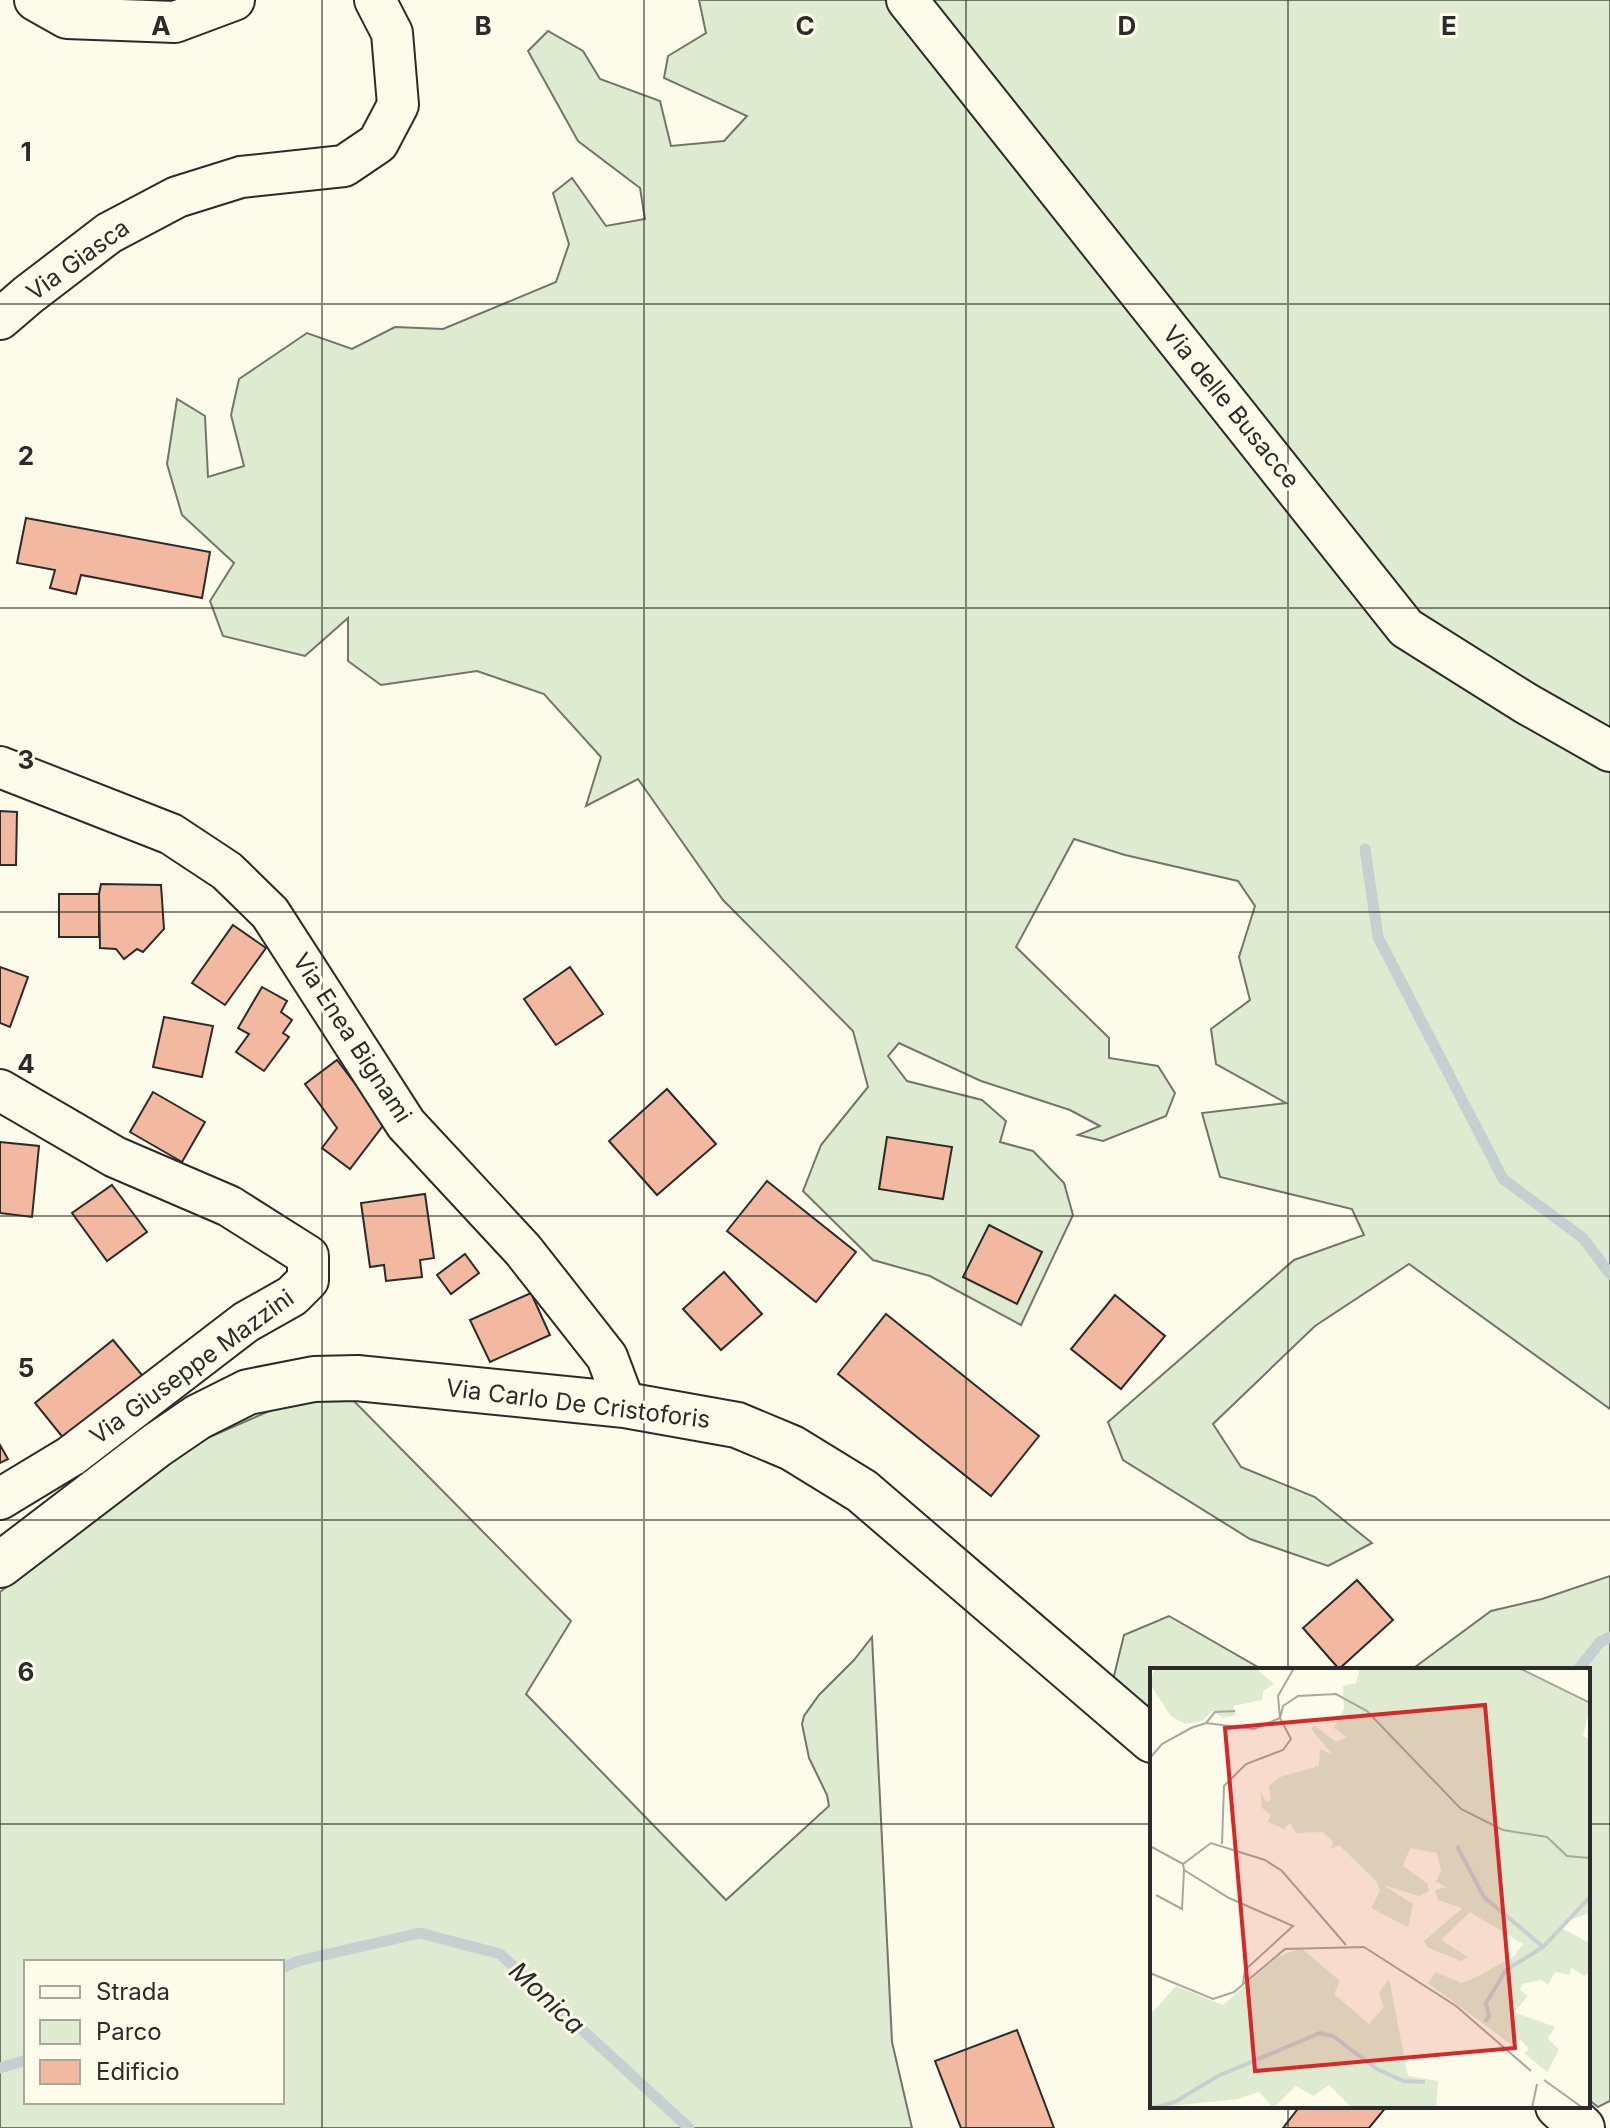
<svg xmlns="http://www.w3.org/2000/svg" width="1610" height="2128" viewBox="0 0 1610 2128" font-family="Inter,sans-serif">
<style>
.green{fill:#deebd1;stroke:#74746e;stroke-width:2;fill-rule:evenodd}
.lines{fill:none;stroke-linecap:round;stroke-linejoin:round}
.stream{stroke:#c7d0d0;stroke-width:11}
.building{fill:#f2b8a0;stroke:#2b2b2b;stroke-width:2}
.minor-casing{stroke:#2b2b2b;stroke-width:44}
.major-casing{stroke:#2b2b2b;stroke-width:48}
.minor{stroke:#fdfbea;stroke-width:40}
.major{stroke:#fdfbea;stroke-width:44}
.grid{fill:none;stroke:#2b2b2b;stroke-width:2;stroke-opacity:0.55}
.labels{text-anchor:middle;stroke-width:6;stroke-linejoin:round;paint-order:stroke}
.street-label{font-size:24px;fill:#2b2b2b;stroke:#fdfbea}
.water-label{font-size:26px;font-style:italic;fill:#2b2b2b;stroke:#fdfbea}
.inset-river{fill:none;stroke:#c7d0d0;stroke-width:4}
.inset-road{fill:none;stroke:#a9a89e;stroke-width:2}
.view{fill:#d62828;fill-opacity:0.15;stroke:#d62828;stroke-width:4}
.inset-edge{fill:none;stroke:#2b2b2b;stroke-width:4}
.grid-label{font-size:26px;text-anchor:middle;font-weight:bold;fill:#2b2b2b;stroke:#fdfbea;stroke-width:6;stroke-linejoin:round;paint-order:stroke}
</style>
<rect width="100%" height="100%" fill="#fdfbea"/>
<g class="green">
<polygon points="699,0 1610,0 1610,1409 1409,1264 1315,1326 1213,1424 1241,1467 1315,1497 1372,1543 1328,1566 1250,1539 1123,1460 1108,1422 1294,1260 1364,1235 1352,1209 1220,1177 1202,1113 1286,1103 1216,1064 1211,1029 1250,1000 1239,957 1255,906 1238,881 1125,855 1074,839 1016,947 1109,1038 1109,1058 1158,1066 1175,1093 1166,1116 1103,1141 1078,1135 1100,1126 1070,1110 981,1081 899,1043 888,1056 907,1081 982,1100 1006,1121 1000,1142 1033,1151 1064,1183 1073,1215 1021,1325 930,1276 873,1260 803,1191 821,1145 868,1087 853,1031 723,900 638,779 586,806 601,757 544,694 477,671 381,685 348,661 348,618 305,656 223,636 210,601 234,563 182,515 167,464 177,399 205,416 208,477 244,466 231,415 239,379 307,333 352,349 395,327 443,329 556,282 569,244 553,193 572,178 606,226 645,219 640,188 578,141 528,51 548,31 583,51 600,79 660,101 671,146 724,141 747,116 664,78 668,56 706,33"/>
<path d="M 347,1394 L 571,1621 L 526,1694 L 726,1900 L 829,1806 L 827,1795 L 809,1758 L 802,1724 L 804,1716 L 819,1695 L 854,1660 L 872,1637 L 892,2042 L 912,2128 L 0,2128 L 0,1592 L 198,1442 L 281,1406 ZM 26,1962 L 282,1962 L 282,2102 L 26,2102 Z"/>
<polygon points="1610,1576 1610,2101 1598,2107 1588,2099 1588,1670 1411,1670 1491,1611 1542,1599"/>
<polygon points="1169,1616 1263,1670 1152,1670 1152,1715 1113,1680 1124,1635"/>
</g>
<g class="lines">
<g class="stream">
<polyline points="1365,849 1378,937 1503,1179 1583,1238 1610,1274"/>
<polyline points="1578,1670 1600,1642 1610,1637"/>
<polyline points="282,1968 298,1961 420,1933 500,1954 689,2128"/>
<polyline points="0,2068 26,2060"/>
</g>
</g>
<g class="building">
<polygon points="26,518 210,552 202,598 81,575 76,594 50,588 55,570 17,563"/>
<polygon points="0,811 17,812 16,865 0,865"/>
<polygon points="101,884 161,885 164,929 143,952 137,949 124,959 116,949 100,948 99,894"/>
<rect x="59" y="894" width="40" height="43"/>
<polygon points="233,925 266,948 225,1005 192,983"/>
<polygon points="0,967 28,977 10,1027 0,1023"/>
<polygon points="570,967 603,1014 556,1045 524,999"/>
<polygon points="262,987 287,1001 281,1012 292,1020 283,1033 289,1037 264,1071 236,1052 249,1034 238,1028"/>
<polygon points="164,1017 213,1026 202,1077 153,1067"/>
<polygon points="337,1060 385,1123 350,1169 322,1148 337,1128 305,1084"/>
<polygon points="667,1089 716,1144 657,1195 609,1141"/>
<polygon points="153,1092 205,1122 182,1162 130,1132"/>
<polygon points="887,1137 952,1147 943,1199 879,1189"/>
<polygon points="0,1142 39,1146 32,1217 0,1213"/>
<polygon points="767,1181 856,1252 816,1302 727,1231"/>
<polygon points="112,1185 147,1232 107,1261 72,1213"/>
<polygon points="425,1194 434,1258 420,1260 422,1277 386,1281 384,1265 370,1267 361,1203"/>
<polygon points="989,1225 1042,1252 1017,1304 963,1277"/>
<polygon points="465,1254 479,1273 451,1294 437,1275"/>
<polygon points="724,1272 762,1314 721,1350 683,1309"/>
<polygon points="531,1293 550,1335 490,1362 470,1320"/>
<polygon points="1115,1295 1165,1336 1121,1389 1071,1349"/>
<polygon points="886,1314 1039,1436 991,1496 838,1374"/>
<polygon points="113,1340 147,1381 69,1445 35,1403"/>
<polygon points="0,1445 8,1459 0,1463"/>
<polygon points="1357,1580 1393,1620 1339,1669 1303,1628"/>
<polygon points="1017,2030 1054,2128 961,2128 935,2061"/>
<polygon points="1300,2106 1387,2106 1369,2128 1283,2128"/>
</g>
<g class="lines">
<defs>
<g id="minor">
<polyline points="35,0 67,18 175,22 234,0"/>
<polyline points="907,0 1406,628 1527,704 1610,751"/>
<polyline points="0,319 28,295 109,233 177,197 241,177 344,166 378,143 398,105 392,33 375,0"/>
<polyline points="0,767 171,834 227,871 270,913 406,1124 523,1250 607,1357 625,1405"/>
<polyline points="0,1090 115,1157 229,1206 308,1256 308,1280 292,1296 246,1322 71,1456 0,1499"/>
</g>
<g id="major">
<polyline points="0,1565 157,1445 198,1417 248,1392 314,1379 357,1378 625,1405 737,1425 792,1448 862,1491 1152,1740"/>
<polyline points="1558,2106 1582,2128"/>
</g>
</defs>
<use href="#minor" class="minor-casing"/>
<use href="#major" class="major-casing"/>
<use href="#minor" class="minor"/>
<use href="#major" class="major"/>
</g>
<path class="grid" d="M 322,0 L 322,2128M 644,0 L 644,2128M 966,0 L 966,2128M 1288,0 L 1288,1670M 0,304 L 1610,304M 0,608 L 1610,608M 0,912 L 1610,912M 0,1216 L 1610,1216M 0,1520 L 1610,1520M 0,1824 L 1152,1824M 1588,1824 L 1610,1824M 1288,2106 L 1288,2128"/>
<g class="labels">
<g class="street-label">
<text transform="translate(78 260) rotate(-36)" y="8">Via Giasca</text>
<text transform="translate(1231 407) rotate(51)" y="8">Via delle Busacce</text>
<text transform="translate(352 1038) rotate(57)" y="8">Via Enea Bignami</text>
<text transform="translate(192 1367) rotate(-36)" y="8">Via Giuseppe Mazzini</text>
<text transform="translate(578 1404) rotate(7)" y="8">Via Carlo De Cristoforis</text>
</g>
<g class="water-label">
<text transform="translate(547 1998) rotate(43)" y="9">Monica</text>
</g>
</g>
<g transform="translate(1150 1668)">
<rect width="440" height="440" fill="#fdfbea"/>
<path d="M 5,0 L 105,0 L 124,16 L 113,23 L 112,32 L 83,38 L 86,47 L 73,50 L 62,43 L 52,53 L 35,56 L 21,48 L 0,16 ZM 210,0 L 368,0 L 440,37 L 433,68 L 440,71 L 440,245 L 414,254 L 413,261 L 440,275 L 440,304 L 435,308 L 421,300 L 420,307 L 405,304 L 398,317 L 391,312 L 372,316 L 370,322 L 378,328 L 364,344 L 405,359 L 398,370 L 409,382 L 397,404 L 374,385 L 379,381 L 371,372 L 362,377 L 278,315 L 286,304 L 311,315 L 325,310 L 364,288 L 373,276 L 320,244 L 291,272 L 318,289 L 311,293 L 277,279 L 274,273 L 312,240 L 288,232 L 285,222 L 297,219 L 286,214 L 291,203 L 287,185 L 260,180 L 253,198 L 277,215 L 279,223 L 269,228 L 233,217 L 263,236 L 258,259 L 221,240 L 230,223 L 227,214 L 189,177 L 181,181 L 183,173 L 173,164 L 146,165 L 140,155 L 134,161 L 118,154 L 121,147 L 112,140 L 110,122 L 116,134 L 121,132 L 119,118 L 130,109 L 169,98 L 170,81 L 182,86 L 161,61 L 164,57 L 186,74 L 197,69 L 184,60 L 194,41 L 193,18 L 206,15 ZM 151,280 L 190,313 L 184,326 L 219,356 L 234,339 L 229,325 L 239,311 L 258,408 L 288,413 L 286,440 L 202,440 L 179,417 L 164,428 L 146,418 L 123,440 L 109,424 L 88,431 L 1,440 L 0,347 L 26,318 L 73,337 L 128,289 Z" fill="#deebd1"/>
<path class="inset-river" d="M 307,178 L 334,229 L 392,278M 335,354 L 339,348 L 336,335 L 356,302 L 393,279 L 440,229M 3,440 L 25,434 L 68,408 L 170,365 L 183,368 L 227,401 L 254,413 L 275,414"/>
<path class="inset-road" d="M 369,0 L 440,35M 56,55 L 65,44 L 85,43M 0,90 L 12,76 L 41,60 L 56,55 L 104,61 L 130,50 L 133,38 L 148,28 L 186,26 L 217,43 L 311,141 L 353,162 L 397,169 L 417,188 L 440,190M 72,176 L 74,118 L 96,96 L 133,82 L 141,71 L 130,50 L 128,28 L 144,0M 0,178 L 33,196 L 61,175 L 115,192 L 132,203 L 196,277M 33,196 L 34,202 L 79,230 L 143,258 L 95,302 L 93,316M 6,227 L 32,241 L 34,202M 0,305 L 63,331 L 84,324 L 135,281 L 214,279 L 306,338 L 381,403M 394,412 L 433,440M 382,440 L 387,416"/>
<path class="view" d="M 335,37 L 365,380 L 105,403 L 75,60 Z"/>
<rect width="440" height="440" class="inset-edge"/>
</g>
<g class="grid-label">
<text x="161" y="35">A</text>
<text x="483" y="35">B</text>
<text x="805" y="35">C</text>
<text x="1127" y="35">D</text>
<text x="1449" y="35">E</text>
<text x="26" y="161">1</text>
<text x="26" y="465">2</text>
<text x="26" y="769">3</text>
<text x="26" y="1073">4</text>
<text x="26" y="1377">5</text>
<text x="26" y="1681">6</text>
</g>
<rect x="24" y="1960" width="260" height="144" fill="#fdfbea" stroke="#a9a89e" stroke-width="2"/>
<rect x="40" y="1986" width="40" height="12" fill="#fdfbea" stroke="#a9a89e" stroke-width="2"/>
<text x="96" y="2000" font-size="24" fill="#2b2b2b">Strada</text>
<rect x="40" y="2020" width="40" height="24" fill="#deebd1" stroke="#a9a89e" stroke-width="2"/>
<text x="96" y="2040" font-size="24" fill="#2b2b2b">Parco</text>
<rect x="40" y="2060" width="40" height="24" fill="#f2b8a0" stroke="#a9a89e" stroke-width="2"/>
<text x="96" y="2080" font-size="24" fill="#2b2b2b">Edificio</text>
</svg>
